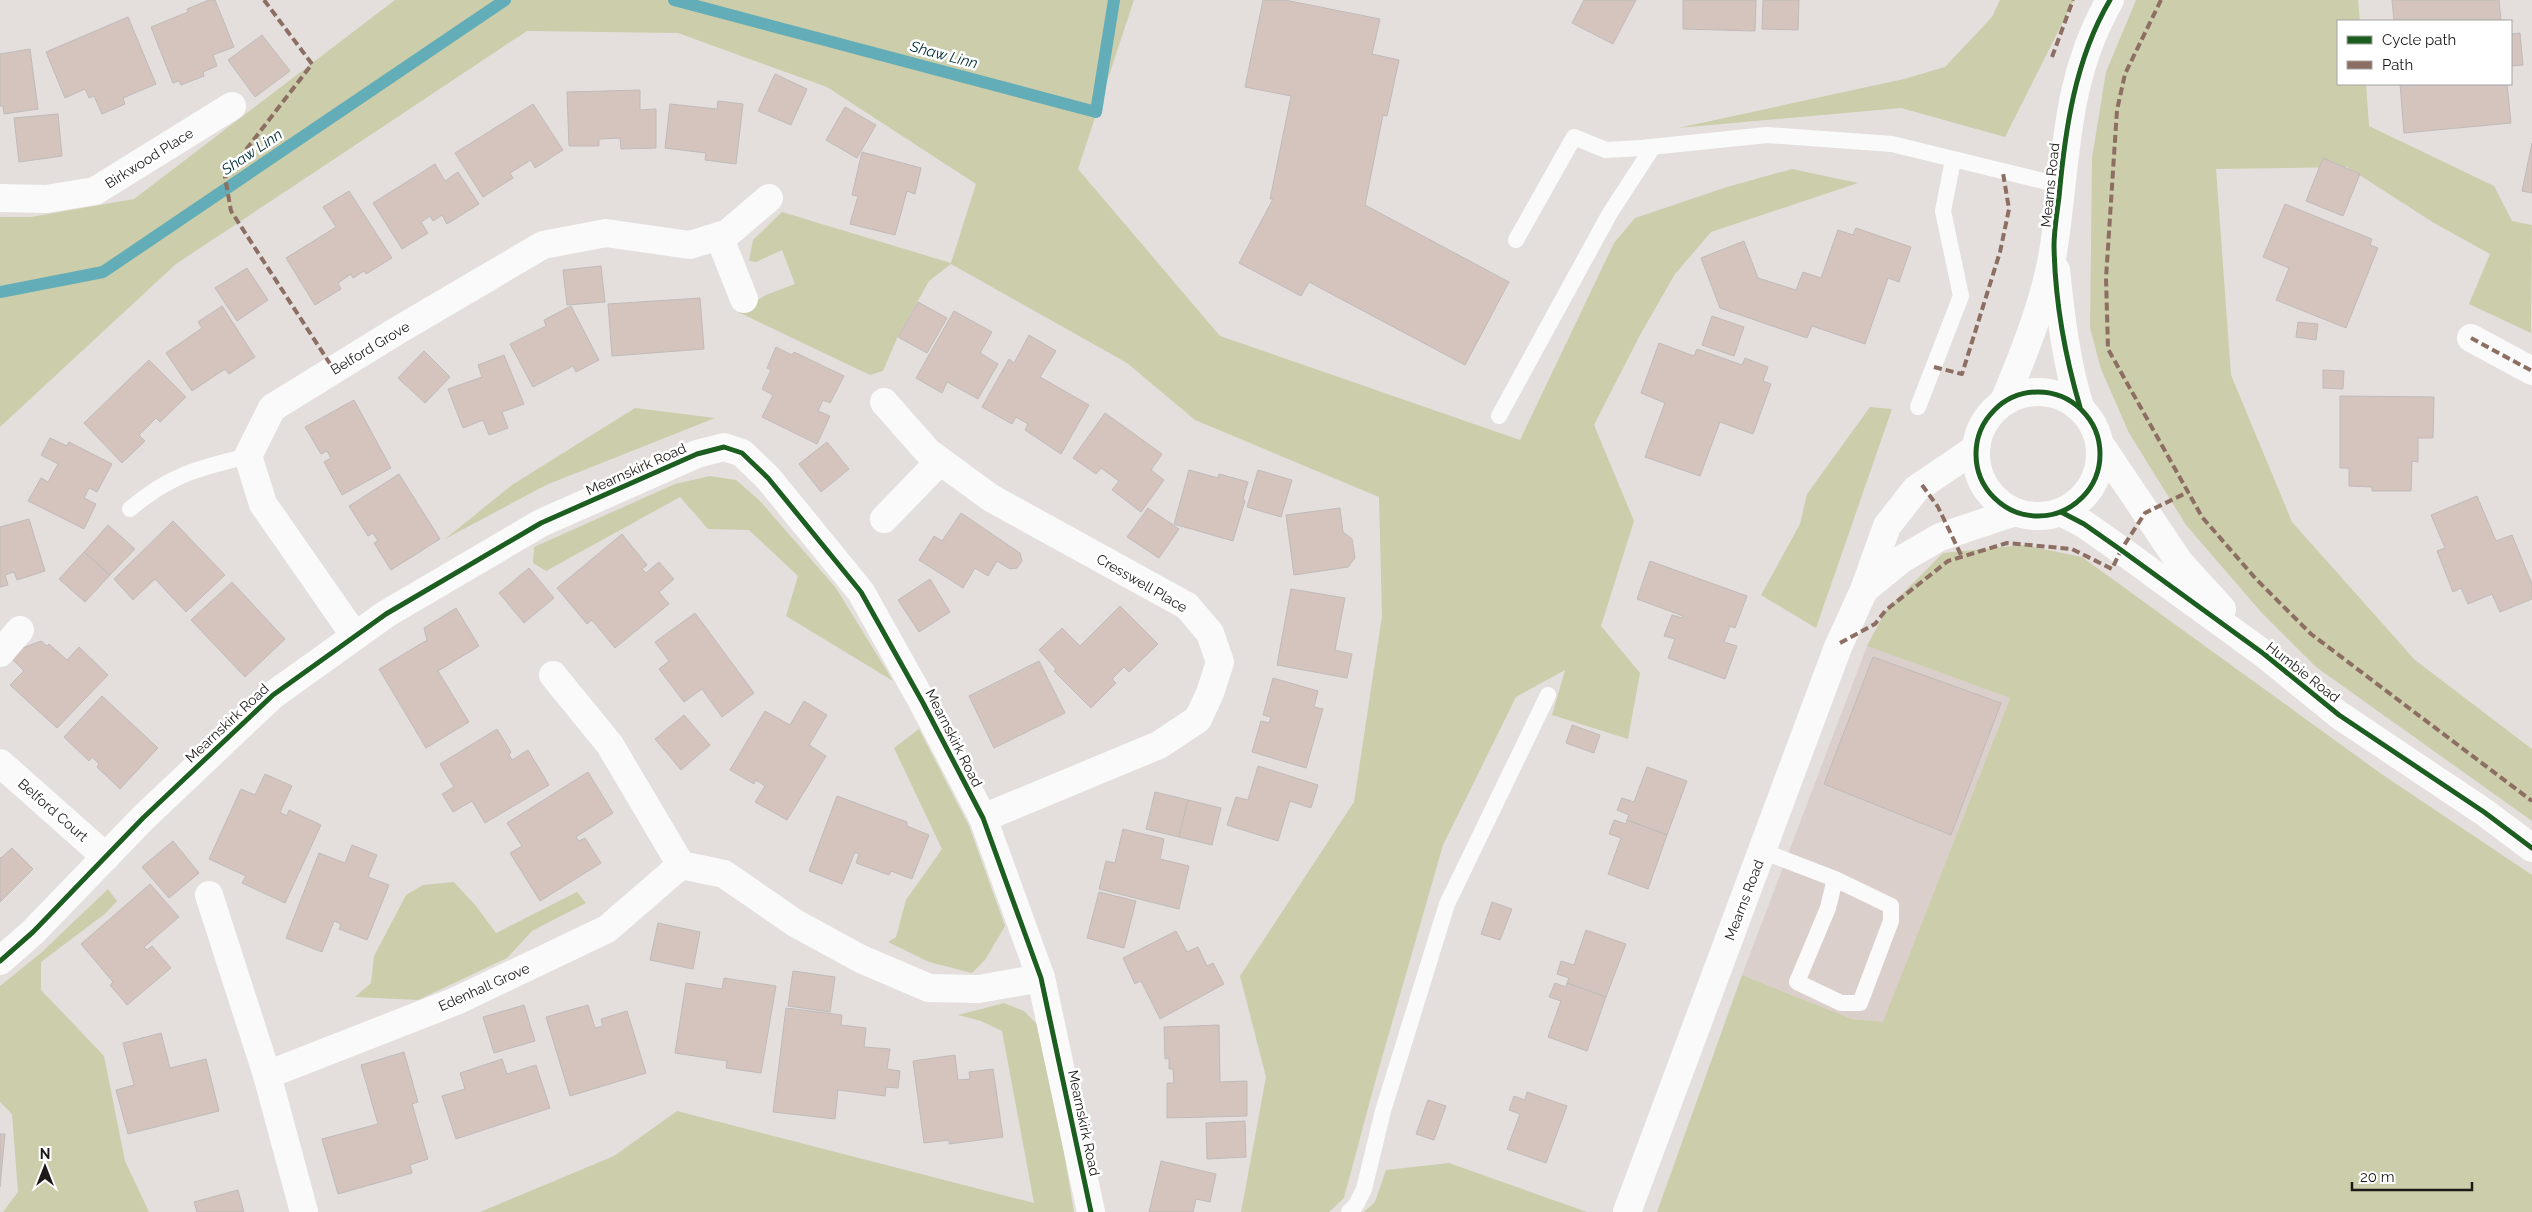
<svg xmlns="http://www.w3.org/2000/svg" width="2532" height="1212" viewBox="0 0 2532 1212" font-family="Raleway,sans-serif">
<style>
.built{fill:#dbcfcb}
.green{fill:#cbcdab}
.lines{fill:none;stroke-linecap:round;stroke-linejoin:round}
.stream{stroke:#62adb7;stroke-width:12}
.building{fill:#d4c4bd;stroke:#bfbbba}
.service{stroke:#fbfafa;stroke-width:16}
.minor{stroke:#fbfafa;stroke-width:28}
.tertiary{stroke:#fbfafa;stroke-width:28}
.quiet{stroke:#8d6e63;stroke-width:4;stroke-dasharray:8 4;stroke-linecap:butt}
.cycleway-casing{stroke:#fff;stroke-width:8}
.cycleway{stroke:#1b5e20;stroke-width:5}
.labels{text-anchor:middle;stroke-width:5;stroke-linejoin:round;paint-order:stroke}
.street-label{font-size:14px;fill:#1c1918;stroke:#fff}
.water-label{font-size:15px;font-style:italic;fill:#003037;stroke:#fff}
</style>
<rect width="100%" height="100%" fill="#e4dfdd"/>
<polygon class="built" points="1867,646 2010,698 1883,1023 1852,1019 1742,975"/>
<g class="green">
<polygon points="395,0 1134,0 1078,169 1220,336 1520,440 1614,243 1635,218 1727,187 1792,169 1858,183 1711,232 1675,274 1640,335 1594,425 1634,521 1601,626 1640,673 1628,739 1552,715 1565,670 1516,697 1443,845 1375,1082 1344,1198 1329,1212 1241,1212 1266,1077 1240,976 1354,802 1382,616 1379,497 1195,420 1127,363 951,264 929,281 898,336 883,371 870,375 738,312 766,295 795,284 782,250 756,262 749,261 753,240 782,212 951,263 976,184 827,87 678,33 527,31 176,264 0,427 0,217 31,217 134,199"/>
<polygon points="2000,0 2074,0 2005,137 1901,108 1678,128 1904,79 1945,67 1992,17"/>
<polygon points="2136,0 2358,0 2360,21 2338,21 2338,84 2366,84 2369,126 2494,186 2512,221 2532,225 2531,333 2469,304 2490,254 2434,223 2347,167 2216,169 2231,375 2292,522 2415,660 2532,749 2532,821 2316,667 2261,612 2186,525 2129,433 2101,369 2090,328 2092,158 2106,72"/>
<polygon points="1870,407 1892,409 1816,628 1761,595 1800,524 1807,494"/>
<polygon points="635,408 715,418 546,485 445,539 512,485"/>
<polygon points="710,476 736,480 760,501 836,588 893,681 786,616 798,576 749,530 708,529 680,497 546,571 533,563 534,547 675,484"/>
<polygon points="2023,545 2082,557 2380,773 2532,875 2532,1212 1657,1212 1742,975 1852,1019 1883,1022 2010,698 1867,646 1886,610 1943,553"/>
<polygon points="919,729 969,826 1005,926 985,960 972,973 929,962 888,942 896,937 906,900 942,849 894,748"/>
<polygon points="454,882 476,906 496,933 577,892 586,903 532,931 507,958 418,1000 355,997 371,983 374,956 406,895 423,885"/>
<polygon points="108,889 117,901 106,913 41,962 41,990 104,1056 125,1161 149,1212 3,1212 18,1192 12,1114 0,1102 0,986 41,953"/>
<polygon points="1004,1003 1024,1011 1043,1030 1074,1212 480,1212 614,1156 677,1111 1034,1203 1002,1031 981,1021 958,1015"/>
<polygon points="1449,1163 1587,1212 1364,1212 1375,1202 1386,1170"/>
</g>
<g class="lines">
<g class="stream">
<polyline points="674,0 1096,112 1114,0"/>
<polyline points="0,292 103,272 505,0"/>
</g>
</g>
<g class="building">
<polygon points="209,0 215,0 234,47 213,55 217,66 203,72 204,76 181,85 179,81 173,83 151,27 188,12 187,9"/>
<polygon points="1263,0 1285,0 1380,19 1372,54 1399,60 1387,116 1383,115 1365,205 1509,282 1465,365 1309,282 1301,296 1239,263 1273,199 1270,199 1291,96 1245,87"/>
<polygon points="1584,0 1636,0 1613,44 1572,23"/>
<polygon points="1683,0 1756,0 1755,31 1683,29"/>
<polygon points="1763,0 1799,0 1798,30 1762,29"/>
<polygon points="2392,0 2499,0 2501,21 2394,21"/>
<polygon points="128,17 156,84 123,98 125,104 102,114 94,96 89,98 85,89 65,98 46,52"/>
<polygon points="2520,33 2523,65 2511,66 2511,34"/>
<polygon points="262,35 290,71 255,97 228,60"/>
<polygon points="30,49 38,109 4,114 3,106 0,106 0,54"/>
<polygon points="775,74 807,89 791,125 758,111"/>
<polygon points="2400,84 2507,84 2511,123 2404,133"/>
<polygon points="640,90 640,110 656,109 656,148 621,149 620,138 599,139 599,146 569,146 567,92"/>
<polygon points="718,101 743,104 736,164 705,160 706,153 665,148 670,104 717,109"/>
<polygon points="533,104 563,150 535,168 531,160 510,173 513,178 483,197 455,153"/>
<polygon points="845,107 876,125 857,158 826,140"/>
<polygon points="58,114 62,156 19,162 14,118"/>
<polygon points="2532,143 2532,193 2522,191"/>
<polygon points="862,152 921,168 915,194 907,191 895,235 850,224 858,196 852,195"/>
<polygon points="2323,158 2360,174 2343,216 2306,201"/>
<polygon points="435,164 445,181 458,172 479,204 447,224 442,215 433,221 430,216 421,222 428,233 402,249 373,203"/>
<polygon points="349,191 392,258 366,274 364,271 353,278 351,274 338,283 341,289 315,305 286,258 336,227 323,207"/>
<polygon points="2285,204 2372,239 2370,245 2378,248 2346,328 2276,300 2289,268 2263,257"/>
<polygon points="1856,228 1911,247 1899,282 1888,278 1865,344 1812,326 1807,338 1720,308 1701,258 1744,241 1758,278 1796,290 1803,272 1821,278 1838,230 1853,235"/>
<polygon points="601,266 605,302 567,305 563,270"/>
<polygon points="247,268 268,300 237,321 215,288"/>
<polygon points="700,298 704,349 612,356 608,304"/>
<polygon points="918,302 947,318 927,353 898,337"/>
<polygon points="222,306 255,357 229,374 225,369 192,391 166,353 202,328 198,322"/>
<polygon points="571,306 599,360 576,372 573,366 533,387 510,344 546,326 544,320"/>
<polygon points="954,311 992,332 980,353 998,364 978,399 947,382 942,393 916,378"/>
<polygon points="1712,316 1744,327 1734,356 1702,345"/>
<polygon points="2298,322 2318,324 2316,340 2296,337"/>
<polygon points="1029,335 1056,351 1040,377 1089,405 1061,454 1025,430 1028,424 1016,417 1012,424 982,407 1009,359 1014,363"/>
<polygon points="1659,343 1694,356 1697,349 1742,365 1745,358 1768,367 1763,381 1771,384 1753,434 1720,422 1700,476 1645,457 1665,403 1641,393"/>
<polygon points="776,347 792,355 794,352 844,376 830,403 823,400 818,411 830,416 817,444 762,417 773,395 762,389 771,370 767,368"/>
<polygon points="424,351 450,377 425,403 398,378"/>
<polygon points="504,355 524,404 502,412 508,428 489,435 483,420 463,428 448,389 482,377 478,365"/>
<polygon points="149,360 186,397 160,422 156,418 139,435 145,441 122,463 84,423"/>
<polygon points="2323,370 2344,371 2343,389 2323,388"/>
<polygon points="2340,396 2434,397 2433,438 2418,438 2418,462 2412,461 2411,491 2372,491 2372,487 2349,486 2349,468 2340,468"/>
<polygon points="354,400 391,468 342,495 324,462 331,458 327,451 321,454 305,427"/>
<polygon points="1105,413 1162,454 1151,470 1164,480 1141,512 1112,490 1119,481 1101,468 1096,474 1073,458"/>
<polygon points="50,438 67,446 69,442 112,464 97,492 89,488 84,498 96,504 84,529 28,501 41,478 48,482 58,464 41,455"/>
<polygon points="827,442 849,469 821,492 799,464"/>
<polygon points="1189,470 1218,478 1219,474 1248,482 1243,499 1245,501 1233,541 1174,524"/>
<polygon points="1258,470 1292,480 1281,517 1247,507"/>
<polygon points="399,474 440,539 391,570 374,543 378,541 373,533 368,536 349,506"/>
<polygon points="2477,496 2496,541 2512,535 2532,584 2532,599 2500,612 2492,594 2468,604 2461,588 2453,592 2437,551 2445,548 2431,515"/>
<polygon points="1148,508 1179,529 1159,558 1127,537"/>
<polygon points="1340,508 1343,532 1352,539 1355,558 1348,567 1294,575 1286,515"/>
<polygon points="961,513 1020,553 1022,561 1017,568 1010,569 997,561 988,576 975,568 963,588 919,560 934,536 942,541"/>
<polygon points="29,519 45,571 17,580 14,572 5,575 8,585 0,587 0,527"/>
<polygon points="173,521 225,575 186,612 155,579 133,600 114,579"/>
<polygon points="108,525 135,549 110,575 84,552"/>
<polygon points="622,534 647,565 642,569 646,573 659,562 674,579 659,592 669,604 615,648 592,620 587,624 557,588"/>
<polygon points="84,552 110,575 85,602 59,579"/>
<polygon points="1650,561 1747,596 1735,628 1730,626 1724,642 1737,646 1725,679 1668,658 1675,639 1664,636 1672,615 1682,618 1683,616 1637,599"/>
<polygon points="529,568 554,598 524,623 499,593"/>
<polygon points="930,579 950,612 919,632 898,600"/>
<polygon points="232,582 285,639 245,677 191,620"/>
<polygon points="1291,589 1345,598 1335,650 1352,654 1347,678 1277,665"/>
<polygon points="1120,606 1158,644 1129,672 1124,667 1112,679 1116,683 1091,708 1054,671 1056,669 1039,650 1062,628 1080,646"/>
<polygon points="456,608 479,646 438,671 469,722 426,748 379,669 427,640 424,628"/>
<polygon points="695,613 754,693 722,717 702,689 684,702 659,669 669,661 655,642"/>
<polygon points="41,641 47,646 49,644 67,660 79,647 108,675 57,728 10,685 24,671 11,658 20,649"/>
<polygon points="1873,657 2001,703 1951,835 1824,784"/>
<polygon points="1039,661 1065,713 994,748 969,696"/>
<polygon points="1273,678 1318,691 1314,707 1323,709 1306,768 1252,752 1261,721 1269,723 1271,717 1263,715"/>
<polygon points="102,696 158,748 120,789 97,767 99,764 92,757 89,761 64,737"/>
<polygon points="804,701 827,715 809,745 826,756 787,820 755,802 765,786 756,780 754,784 730,770 765,711 790,725"/>
<polygon points="684,715 710,745 681,770 655,739"/>
<polygon points="1572,725 1600,735 1594,753 1566,743"/>
<polygon points="497,729 511,752 509,755 512,760 528,750 549,785 485,823 472,801 453,812 442,794 454,787 440,764"/>
<polygon points="1258,766 1318,785 1311,808 1290,801 1278,841 1227,825 1236,797 1248,800"/>
<polygon points="1647,767 1687,781 1667,835 1627,820 1629,815 1617,810 1622,798 1634,802"/>
<polygon points="588,772 613,813 576,837 579,841 585,838 601,863 540,901 510,853 522,846 507,823"/>
<polygon points="265,774 292,786 280,812 287,816 289,810 321,825 285,903 242,883 246,876 209,859 241,789 255,795"/>
<polygon points="1155,792 1188,800 1179,837 1146,829"/>
<polygon points="837,796 907,822 907,826 929,835 912,879 891,871 889,875 856,863 859,854 855,852 842,884 809,871"/>
<polygon points="1188,800 1221,808 1212,845 1179,837"/>
<polygon points="1614,820 1626,824 1627,820 1667,835 1648,889 1608,874 1621,838 1609,834"/>
<polygon points="1123,829 1164,839 1160,859 1189,866 1179,909 1099,889 1106,861 1115,863"/>
<polygon points="173,841 199,873 169,898 142,867"/>
<polygon points="352,845 377,855 368,877 389,885 367,940 339,929 341,924 334,921 322,952 286,938 319,853 345,863"/>
<polygon points="12,848 33,869 0,902 0,857 1,858"/>
<polygon points="150,884 179,917 144,947 147,950 152,946 171,968 127,1005 110,985 113,982 81,944"/>
<polygon points="1099,892 1136,901 1124,948 1087,938"/>
<polygon points="1492,902 1512,909 1500,940 1481,934"/>
<polygon points="658,923 700,932 693,969 650,960"/>
<polygon points="1586,930 1626,944 1606,997 1567,983 1569,978 1557,974 1561,961 1574,965"/>
<polygon points="1176,931 1187,952 1198,947 1207,966 1213,963 1224,984 1160,1019 1141,981 1135,984 1123,958"/>
<polygon points="793,971 835,977 830,1012 788,1006"/>
<polygon points="724,978 776,986 761,1073 726,1068 727,1061 675,1053 686,983 722,989"/>
<polygon points="1555,983 1566,987 1567,983 1606,997 1587,1051 1548,1037 1561,1001 1549,997"/>
<polygon points="524,1005 535,1041 494,1053 483,1017"/>
<polygon points="588,1005 595,1028 603,1026 601,1019 627,1011 646,1073 570,1096 546,1017"/>
<polygon points="786,1008 842,1015 841,1025 866,1028 864,1047 890,1049 887,1069 900,1071 898,1088 886,1087 885,1096 838,1090 835,1119 773,1112"/>
<polygon points="1219,1025 1220,1082 1247,1081 1247,1116 1167,1118 1167,1083 1174,1083 1173,1069 1169,1069 1169,1058 1165,1059 1164,1027"/>
<polygon points="161,1033 170,1068 206,1059 219,1111 128,1134 116,1090 134,1085 123,1043"/>
<polygon points="404,1052 418,1102 412,1104 428,1159 410,1165 412,1173 338,1194 322,1139 378,1124 361,1065"/>
<polygon points="955,1055 958,1080 970,1079 969,1072 993,1069 1003,1137 949,1144 949,1140 924,1143 913,1061"/>
<polygon points="502,1059 507,1074 536,1065 550,1108 456,1139 442,1096 465,1089 460,1073"/>
<polygon points="1527,1092 1567,1106 1546,1163 1507,1149 1520,1114 1509,1110 1514,1096 1525,1100"/>
<polygon points="1428,1100 1446,1106 1434,1140 1416,1134"/>
<polygon points="1245,1121 1246,1157 1207,1159 1206,1123"/>
<polygon points="0,1134 5,1134 0,1187"/>
<polygon points="1161,1161 1216,1174 1210,1202 1196,1199 1193,1212 1149,1212"/>
<polygon points="238,1190 244,1212 197,1212 194,1202"/>
</g>
<g class="lines">
<g class="service">
<polyline points="1516,240 1574,137 1606,150 1641,148 1767,135 1892,144 2060,185"/>
<polyline points="1918,407 1961,296 1943,211 1953,160"/>
<polyline points="1499,416 1610,213 1653,147"/>
<path d="M 130,509 C 169,475 199,468 248,456"/>
<polyline points="1762,851 1835,879 1891,906 1891,921 1860,1003 1841,1003 1797,982 1828,908 1835,879"/>
<polyline points="1349,1212 1356,1205 1364,1189 1383,1111 1447,904 1548,695"/>
</g>
<g class="minor">
<polyline points="0,198 46,199 95,191 232,106"/>
<polyline points="719,236 744,299"/>
<polyline points="2471,338 2532,371"/>
<polyline points="884,402 928,452 991,498 1187,606 1210,633 1220,662 1210,693 1198,719 1159,745 983,818"/>
<polyline points="884,519 940,461"/>
<polyline points="355,636 263,504 248,456 272,408 395,332 543,245 606,233 690,245 728,233 769,198"/>
<polyline points="0,653 20,630"/>
<polyline points="553,675 610,745 681,865"/>
<polyline points="0,763 106,857"/>
<polyline points="209,895 267,1075 304,1212"/>
<polyline points="267,1075 456,1001 607,929 681,865 724,874 795,923 861,959 929,988 979,989 1041,978"/>
</g>
<g class="tertiary">
<path d="M 2056,270 C 2061,317 2066,362 2080,407"/>
<circle cx="2038" cy="454" r="62"/>
<path d="M 2004,401 C 2025,351 2046,299 2054,246 C 2067,159 2064,80 2110,0"/>
<polyline points="2100,444 2180,563 2222,609"/>
<polyline points="2061,512 2084,524 2121,550 2264,654 2339,715 2484,812 2532,848"/>
<polyline points="1864,590 1902,559 1940,537 2015,512"/>
<polyline points="0,961 33,932 143,818 273,695 386,614 541,523 697,454 724,447 742,453 768,478 861,592 923,703 983,818 1041,978 1091,1212"/>
<polyline points="1627,1212 1838,647 1864,590 1887,526 1916,489 1975,449"/>
</g>
<g class="quiet">
<polyline points="264,0 312,64 225,177 231,211 334,370"/>
<polyline points="2161,0 2125,74 2117,110 2106,278 2108,349 2202,517 2256,579 2311,634 2532,801"/>
<polyline points="2052,57 2073,0"/>
<polyline points="2471,338 2532,371"/>
<polyline points="1934,367 1962,374 2000,252 2009,209 2003,173"/>
<polyline points="1922,485 1938,507 1962,557"/>
<polyline points="1840,643 1875,624 1886,610 1948,561 2007,543 2072,549 2112,569 2121,550 2145,513 2188,492"/>
</g>
<defs>
<g id="cycleway">
<circle cx="2038" cy="454" r="62"/>
<path d="M 2080,407 C 2065,356 2055,300 2054,246 C 2054,230 2057,213 2059,197 C 2065,130 2075,59 2110,0"/>
<polyline points="2061,512 2084,524 2121,550 2264,654 2339,715 2484,812 2532,848"/>
<polyline points="0,961 33,932 143,818 273,695 386,614 541,523 697,454 724,447 742,453 768,478 861,592 923,703 983,818 1041,978 1091,1212"/>
</g>
</defs>
<use href="#cycleway" class="cycleway-casing"/>
<use href="#cycleway" class="cycleway"/>
</g>
<g class="labels">
<g class="street-label">
<text transform="translate(149 158) rotate(-32)" y="5">Birkwood Place</text>
<text transform="translate(2050 185) rotate(-84)" y="5">Mearns Road</text>
<text transform="translate(370 348) rotate(-31)" y="5">Belford Grove</text>
<text transform="translate(636 469) rotate(-24)" y="5">Mearnskirk Road</text>
<text transform="translate(1142 583) rotate(30)" y="5">Cresswell Place</text>
<text transform="translate(2303 672) rotate(38)" y="5">Humbie Road</text>
<text transform="translate(227 723) rotate(-43)" y="5">Mearnskirk Road</text>
<text transform="translate(954 738) rotate(63)" y="5">Mearnskirk Road</text>
<text transform="translate(53 810) rotate(41)" y="5">Belford Court</text>
<text transform="translate(1744 900) rotate(-69)" y="5">Mearns Road</text>
<text transform="translate(484 987) rotate(-24)" y="5">Edenhall Grove</text>
<text transform="translate(1084 1123) rotate(78)" y="5">Mearnskirk Road</text>
</g>
<g class="water-label">
<text transform="translate(944 55) rotate(15)" y="5">Shaw Linn</text>
<text transform="translate(252 152) rotate(-34)" y="5">Shaw Linn</text>
</g>
</g>
<rect x="2337" y="20" width="175" height="65" fill="#ffffff" stroke="#a4a3a3"/>
<rect x="2347" y="36" width="25" height="8" fill="#1b5e20" stroke="#a4a3a3"/>
<text x="2382" y="45" font-size="15" fill="#1c1918">Cycle path</text>
<rect x="2347" y="61" width="25" height="8" fill="#8d6e63" stroke="#a4a3a3"/>
<text x="2382" y="70" font-size="15" fill="#1c1918">Path</text>
<g transform="translate(45 1167)" stroke="#ffffff" stroke-width="4" paint-order="stroke">
<path d="M0-4L9 19L0 12L-9 19Z" fill="#1c1918"/>
<text y="-8" font-size="14" font-weight="bold" text-anchor="middle" fill="#1c1918">N</text>
</g>
<path d="M2352 1182v8h120v-8" fill="none" stroke="#1c1918" stroke-width="2.5"/>
<text x="2360" y="1182" font-size="15" fill="#1c1918" stroke="#ffffff" stroke-width="4" paint-order="stroke">20 m</text>
</svg>
